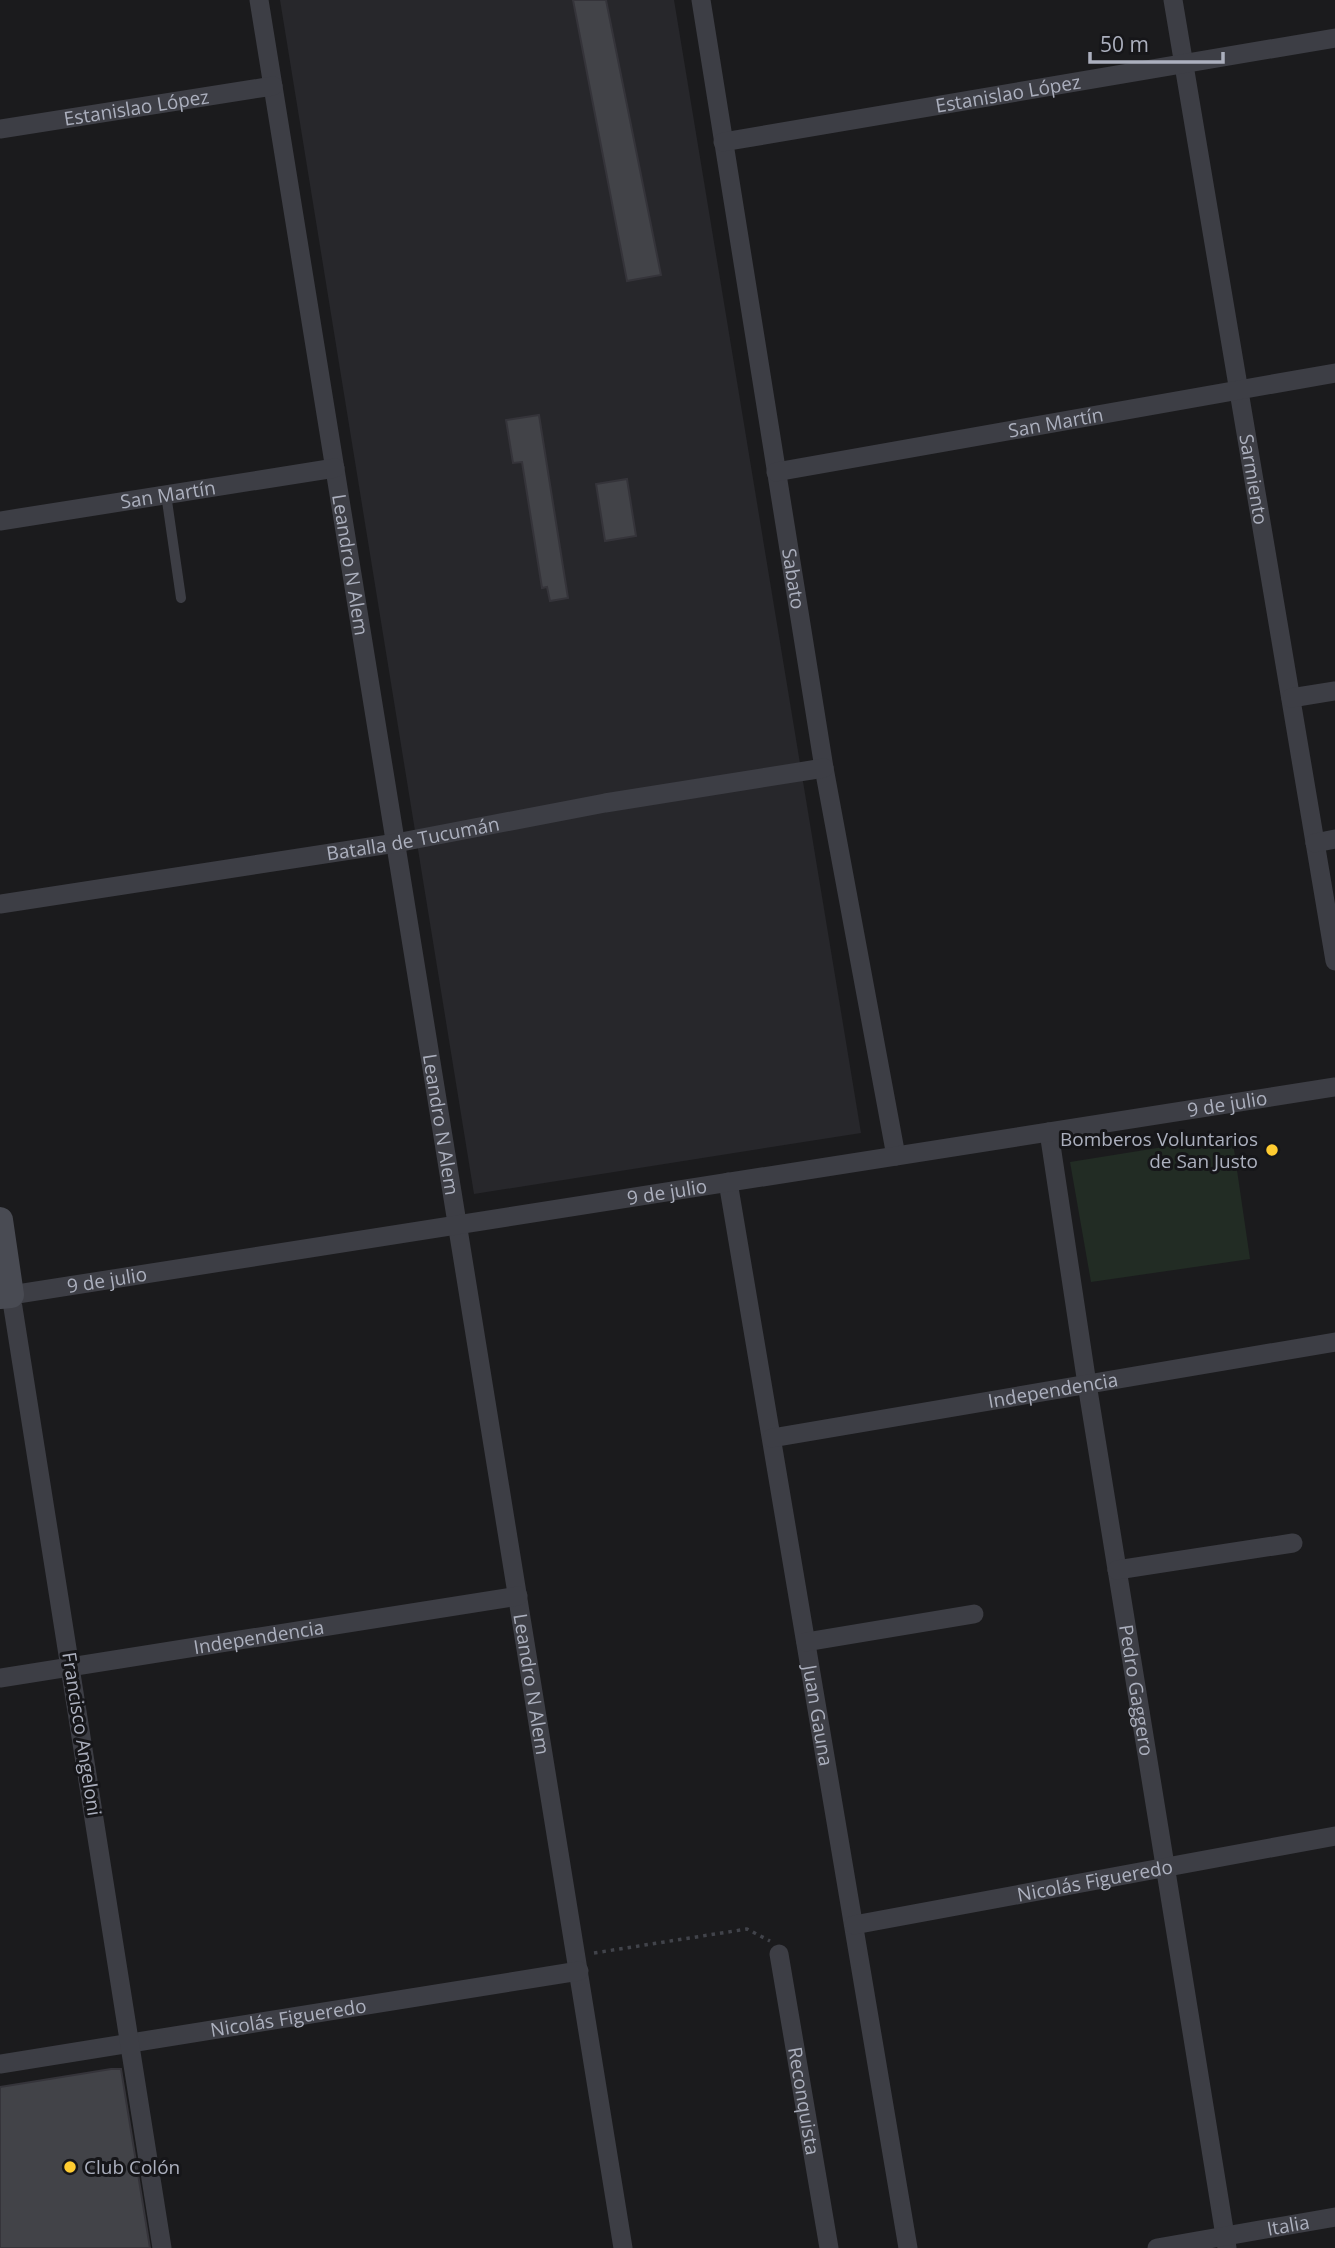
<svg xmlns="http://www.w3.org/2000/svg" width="1335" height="2248" viewBox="0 0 1335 2248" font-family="'Open Sans',sans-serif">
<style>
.built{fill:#27272b}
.green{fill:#222c24}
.building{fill:#424348;stroke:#35343a;stroke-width:2}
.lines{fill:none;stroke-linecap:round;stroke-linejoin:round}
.path{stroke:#41434a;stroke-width:3.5;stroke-dasharray:3.5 5;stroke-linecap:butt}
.lane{stroke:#3d3e45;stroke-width:10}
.street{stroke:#3d3e45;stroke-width:19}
.secondary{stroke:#494b53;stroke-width:26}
.poi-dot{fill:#ffcc31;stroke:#161619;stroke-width:2.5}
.labels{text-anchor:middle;stroke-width:6;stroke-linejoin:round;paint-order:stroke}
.street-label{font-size:19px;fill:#acb0be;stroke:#161619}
.poi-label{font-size:19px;fill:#acb0be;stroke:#161619;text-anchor:end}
</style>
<rect width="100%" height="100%" fill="#1b1b1d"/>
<polygon class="built" points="280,0 674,0 861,1133 474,1194"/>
<polygon class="green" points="1232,1136 1250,1259 1091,1282 1070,1162"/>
<g class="building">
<polygon points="573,0 606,0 661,275 627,281"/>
<polygon points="539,415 568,598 550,601 547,587 542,588 522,462 513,463 506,420"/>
<polygon points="627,479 636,536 605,541 596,484"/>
<polygon points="111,2069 121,2069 150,2248 0,2248 0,2087"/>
</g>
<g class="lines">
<polyline class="path" points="594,1953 747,1929 770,1941"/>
<polyline class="lane" points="166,494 181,598"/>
<g class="street">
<path id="s1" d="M 259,0 L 623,2248"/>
<path id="s2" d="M 701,0 L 824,768 L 896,1156"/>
<path id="s3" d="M 1173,0 L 1335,961"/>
<path id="s4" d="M 0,129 L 273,86"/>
<path id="s5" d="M 723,142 L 1335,38"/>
<path id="s6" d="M 776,472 L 1335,373"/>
<path id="s7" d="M 0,521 L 335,468"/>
<polyline points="1291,698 1335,691"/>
<polyline points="1315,843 1335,839"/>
<path id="s8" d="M 0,904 L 396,843 L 605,803 L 824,768"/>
<path id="s9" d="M 1049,1132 L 1087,1384 L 1227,2248"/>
<path id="s10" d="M 728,1182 L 908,2248"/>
<path id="s11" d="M 772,1438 L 1335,1342"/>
<polyline points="1117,1570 1293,1543"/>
<polyline points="806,1642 974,1614"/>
<path id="s12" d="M 0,1678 L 518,1596"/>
<path id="s13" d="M 854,1925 L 1335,1836"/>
<path id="s14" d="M 779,1954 L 829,2248"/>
<path id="s15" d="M 0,2064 L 579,1971"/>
<path id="s16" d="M 162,2248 L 11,1295 L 1335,1087"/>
<path id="s17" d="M 1157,2248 L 1335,2217"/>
</g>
<polyline class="secondary" points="0,1220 11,1295 0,1296"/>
</g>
<g class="poi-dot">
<circle cx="1272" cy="1150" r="7"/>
<circle cx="70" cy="2167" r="7"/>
</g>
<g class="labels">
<g class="street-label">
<text dy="7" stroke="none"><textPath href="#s5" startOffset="289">Estanislao López</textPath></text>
<text dy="7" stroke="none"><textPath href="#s4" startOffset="138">Estanislao López</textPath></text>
<text dy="7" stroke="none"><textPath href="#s6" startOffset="284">San Martín</textPath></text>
<text dy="7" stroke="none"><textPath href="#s3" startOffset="486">Sarmiento</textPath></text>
<text dy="7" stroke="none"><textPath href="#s7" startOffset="170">San Martín</textPath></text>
<text dy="7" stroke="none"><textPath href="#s1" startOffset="572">Leandro N Alem</textPath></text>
<text dy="7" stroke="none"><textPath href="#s2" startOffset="586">Sabato</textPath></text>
<text dy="7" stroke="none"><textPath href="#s8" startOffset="418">Batalla de Tucumán</textPath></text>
<text dy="7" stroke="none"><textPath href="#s16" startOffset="2196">9 de julio</textPath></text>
<text dy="7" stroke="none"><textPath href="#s1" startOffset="1139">Leandro N Alem</textPath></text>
<text dy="7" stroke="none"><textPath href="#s16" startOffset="1629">9 de julio</textPath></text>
<text dy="7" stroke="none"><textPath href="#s16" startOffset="1062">9 de julio</textPath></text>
<text dy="7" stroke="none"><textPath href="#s11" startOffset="285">Independencia</textPath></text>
<text dy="7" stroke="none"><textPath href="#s12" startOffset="262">Independencia</textPath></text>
<text dy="7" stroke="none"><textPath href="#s1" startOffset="1706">Leandro N Alem</textPath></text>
<text dy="7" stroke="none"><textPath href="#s9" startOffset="565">Pedro Gaggero</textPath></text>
<text dy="7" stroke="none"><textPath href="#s10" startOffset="541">Juan Gauna</textPath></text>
<text transform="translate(82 1734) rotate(81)" y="7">Francisco Angeloni</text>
<text dy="7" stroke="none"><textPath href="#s13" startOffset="245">Nicolás Figueredo</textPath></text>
<text dy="7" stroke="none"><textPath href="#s15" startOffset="292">Nicolás Figueredo</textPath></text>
<text dy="7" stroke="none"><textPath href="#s14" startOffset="149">Reconquista</textPath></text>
<text dy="7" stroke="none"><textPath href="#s17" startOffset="133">Italia</textPath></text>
</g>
<g class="poi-label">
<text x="1258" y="1146">Bomberos Voluntarios<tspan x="1258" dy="22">de San Justo</tspan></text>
<text x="84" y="2174" text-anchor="start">Club Colón</text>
</g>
</g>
<path d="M1090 52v10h133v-10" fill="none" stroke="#acb0be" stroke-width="3.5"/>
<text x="1100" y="52" font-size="21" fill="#acb0be" stroke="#161619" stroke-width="5" paint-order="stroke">50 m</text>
</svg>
